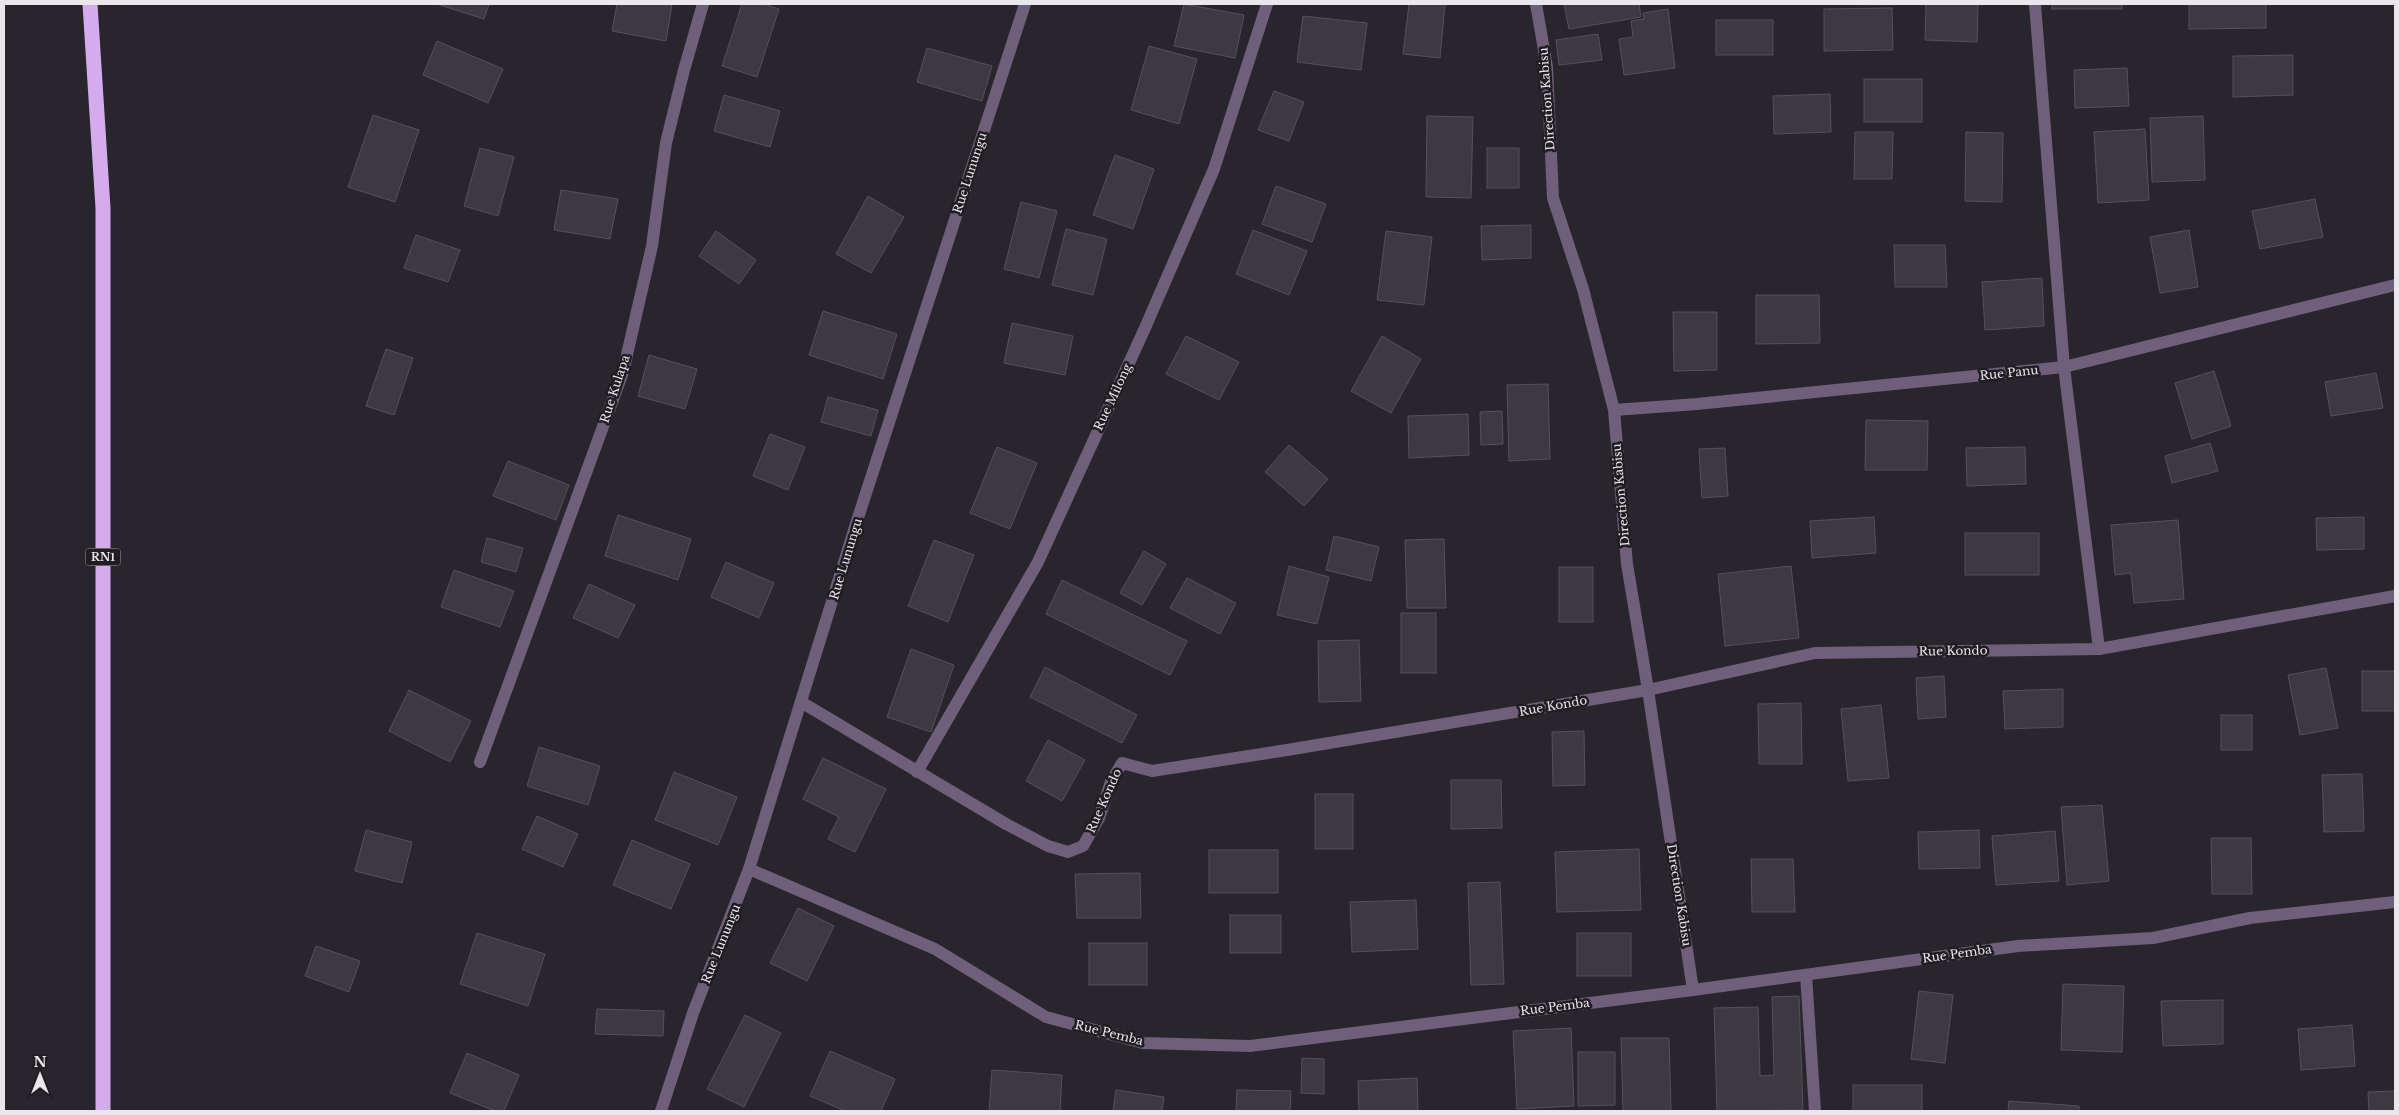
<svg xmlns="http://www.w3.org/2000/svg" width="2399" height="1115" viewBox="0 0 2399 1115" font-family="'Libre Baskerville',serif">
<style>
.building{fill:#3d3940;stroke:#565158}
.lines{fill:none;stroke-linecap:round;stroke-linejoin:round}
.street{stroke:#6f5f7a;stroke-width:12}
.highway{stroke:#d4acee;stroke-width:15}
.labels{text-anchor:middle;stroke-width:5;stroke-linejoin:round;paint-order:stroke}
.shield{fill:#1f1c22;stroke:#acaaaf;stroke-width:1}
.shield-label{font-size:11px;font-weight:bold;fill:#e9e7eb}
.street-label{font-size:12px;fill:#e9e7eb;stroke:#1f1c22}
</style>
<rect width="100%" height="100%" fill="#29252c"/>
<g class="building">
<polygon points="437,4 489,4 484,19"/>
<polygon points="617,4 672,4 666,41 612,31"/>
<polygon points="742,4 764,4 779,9 757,77 722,66"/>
<polygon points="1184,4 1244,15 1235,58 1174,46"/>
<polygon points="1409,4 1445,4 1440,58 1403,54"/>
<polygon points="1564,4 1639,4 1641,17 1569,29"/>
<polygon points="1926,4 1978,4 1977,42 1925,40"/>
<rect x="2052" y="4" width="70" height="5"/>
<polygon points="2189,4 2266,4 2266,28 2189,29"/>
<polygon points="1892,8 1893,50 1824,51 1824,9"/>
<polygon points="1668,9 1675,68 1624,75 1619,39 1633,37 1631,21 1644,19 1643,13"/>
<polygon points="1303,16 1367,23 1361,70 1297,62"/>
<rect x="1716" y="20" width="57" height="35"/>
<polygon points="1598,34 1602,60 1559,65 1556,40"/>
<polygon points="437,41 503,69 488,103 423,75"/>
<polygon points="1149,46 1197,59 1179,124 1131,110"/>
<polygon points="927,48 992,66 982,101 917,82"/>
<polygon points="2293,55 2293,95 2233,97 2233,56"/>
<polygon points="2127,68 2129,106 2075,108 2074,70"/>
<rect x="1864" y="79" width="58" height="43"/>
<polygon points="1274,91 1304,102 1289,141 1258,130"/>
<polygon points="1830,94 1831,132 1774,134 1773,96"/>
<polygon points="724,95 780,111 770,147 714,131"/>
<polygon points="373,115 419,130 395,202 348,187"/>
<polygon points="1427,116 1473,117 1471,198 1426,197"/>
<polygon points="2203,116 2205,180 2152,182 2150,118"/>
<polygon points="2145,129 2149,200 2098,203 2094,132"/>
<polygon points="1855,132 1893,132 1892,179 1854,179"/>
<polygon points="1966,132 2003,133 2002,202 1965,201"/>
<polygon points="480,148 514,157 498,216 464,206"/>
<rect x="1487" y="148" width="32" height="40"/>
<polygon points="1115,155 1154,169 1133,229 1093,215"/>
<polygon points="1276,186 1326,204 1312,242 1262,224"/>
<polygon points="561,190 618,199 610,239 554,230"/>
<polygon points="868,196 904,217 871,273 836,254"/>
<polygon points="2315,199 2323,237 2260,249 2252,211"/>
<polygon points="1021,202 1057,211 1039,278 1004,269"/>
<polygon points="1531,225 1531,258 1482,260 1481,226"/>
<polygon points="1066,229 1107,239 1093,295 1052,285"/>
<polygon points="1253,230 1307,251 1289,295 1236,274"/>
<polygon points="2189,230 2198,287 2160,293 2150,237"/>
<polygon points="716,231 756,260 739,284 699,256"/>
<polygon points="1386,231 1432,237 1424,305 1377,300"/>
<polygon points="416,235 460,250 448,282 404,268"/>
<polygon points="1894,245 1945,245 1947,287 1895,287"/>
<polygon points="2042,278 2044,326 1985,330 1982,282"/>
<polygon points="1756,295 1819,295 1820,343 1756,344"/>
<polygon points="823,311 897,334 883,379 809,355"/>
<polygon points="1673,312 1717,312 1717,370 1674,371"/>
<polygon points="1012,323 1073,336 1065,375 1004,363"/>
<polygon points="1186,336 1239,362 1219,400 1166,374"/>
<polygon points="1382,336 1421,359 1391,413 1351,391"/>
<polygon points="386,349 413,358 394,415 366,406"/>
<polygon points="649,355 697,369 685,409 638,396"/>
<polygon points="2214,371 2231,426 2192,439 2175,383"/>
<polygon points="2376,373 2383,408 2331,416 2325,382"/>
<polygon points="1548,384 1550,459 1509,461 1507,385"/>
<polygon points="828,397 878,410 871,436 821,422"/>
<polygon points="1502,411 1503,444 1481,445 1480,412"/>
<polygon points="1468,414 1469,455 1409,458 1408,416"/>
<polygon points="1866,420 1928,421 1927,470 1865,470"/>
<polygon points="770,434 805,447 788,490 753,476"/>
<polygon points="2210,443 2218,471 2172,483 2165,456"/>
<polygon points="1289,445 1328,479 1304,506 1265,472"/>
<polygon points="997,447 1037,463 1010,529 970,513"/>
<polygon points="2025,447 2026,484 1967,486 1966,448"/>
<polygon points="1725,448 1728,496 1702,498 1699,449"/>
<polygon points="508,461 569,485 556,520 493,496"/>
<polygon points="618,515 691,539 678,580 605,556"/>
<polygon points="1874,517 1876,553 1812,558 1810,521"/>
<polygon points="2364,517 2364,549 2317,550 2316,518"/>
<polygon points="2178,520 2184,599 2134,603 2131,573 2115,575 2111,525"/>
<rect x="1965" y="533" width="74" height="42"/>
<polygon points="1334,536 1379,547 1371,581 1326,570"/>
<polygon points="487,538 523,548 516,572 481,562"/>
<polygon points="1444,539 1446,608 1407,608 1405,540"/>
<polygon points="934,540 974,555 948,622 908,606"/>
<polygon points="1144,551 1166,564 1142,605 1120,593"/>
<polygon points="726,562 774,583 759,618 711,597"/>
<polygon points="1289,566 1329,577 1317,624 1277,615"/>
<polygon points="1791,566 1799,638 1725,646 1718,574"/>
<rect x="1559" y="567" width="34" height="55"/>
<polygon points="454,570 514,591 500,627 441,607"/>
<polygon points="1187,578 1236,603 1220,634 1170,608"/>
<polygon points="1062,580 1187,641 1170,675 1046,614"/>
<polygon points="589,584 635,605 618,638 573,618"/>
<rect x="1401" y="613" width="35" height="60"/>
<polygon points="1359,640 1361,701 1319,702 1318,641"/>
<polygon points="911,649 954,665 931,732 887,717"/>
<polygon points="1045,667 1137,715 1122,743 1030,697"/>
<polygon points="2326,668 2338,728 2300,735 2288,675"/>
<rect x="2362" y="671" width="33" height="40"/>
<polygon points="1944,676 1946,717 1918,719 1916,678"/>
<polygon points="2063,689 2063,727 2005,729 2003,691"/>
<polygon points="409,690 471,721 450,762 389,731"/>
<polygon points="1801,703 1802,764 1759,764 1758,704"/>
<polygon points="1881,705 1889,778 1848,781 1841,709"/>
<rect x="2221" y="715" width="31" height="35"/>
<polygon points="1584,731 1585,785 1553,786 1552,732"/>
<polygon points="1048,740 1085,760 1062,801 1026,781"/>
<polygon points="539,747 600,766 588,805 527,786"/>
<polygon points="823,758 886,789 855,852 828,839 839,817 803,799"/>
<polygon points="674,772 737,797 718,845 655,820"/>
<polygon points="2362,774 2364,831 2324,832 2322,775"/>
<polygon points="1451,780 1501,780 1502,828 1451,829"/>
<rect x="1315" y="794" width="38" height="55"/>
<polygon points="2102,805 2109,881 2067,885 2061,807"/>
<polygon points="537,816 578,834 563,867 522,849"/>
<polygon points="366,830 412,842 402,883 355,871"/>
<polygon points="1979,830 1980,868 1919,869 1918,832"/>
<polygon points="2055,831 2059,881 1996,885 1992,836"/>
<polygon points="2211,838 2251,838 2252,894 2212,894"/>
<polygon points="632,840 690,864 671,909 613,885"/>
<polygon points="1639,849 1641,910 1557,912 1555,852"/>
<rect x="1209" y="850" width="69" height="43"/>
<polygon points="1751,859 1793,859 1795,912 1752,912"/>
<polygon points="1140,873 1141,918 1077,918 1075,874"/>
<polygon points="1500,882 1504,984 1471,985 1468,883"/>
<polygon points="1416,900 1418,949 1352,952 1350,902"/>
<polygon points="798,908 834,926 807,981 770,963"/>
<rect x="1230" y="915" width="51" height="38"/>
<polygon points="477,933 545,954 528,1006 460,984"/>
<rect x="1577" y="933" width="54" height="43"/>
<rect x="1089" y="943" width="58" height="42"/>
<polygon points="316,946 360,961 349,992 305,976"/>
<polygon points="2063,984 2124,986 2122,1052 2061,1050"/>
<polygon points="1919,991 1953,995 1945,1063 1911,1059"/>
<polygon points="1799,996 1803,1110 1717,1111 1714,1008 1758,1007 1760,1076 1774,1075 1772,997"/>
<polygon points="2223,1000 2223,1044 2163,1046 2161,1001"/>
<polygon points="597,1009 664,1011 663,1036 595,1034"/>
<polygon points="745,1015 781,1033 744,1107 707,1089"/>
<polygon points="2352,1025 2355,1066 2301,1070 2298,1029"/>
<polygon points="1571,1028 1574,1106 1517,1109 1513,1031"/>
<polygon points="1621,1038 1669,1038 1671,1111 1623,1111"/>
<polygon points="830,1051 895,1079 881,1111 845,1111 810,1096"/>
<polygon points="1578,1052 1615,1052 1615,1105 1578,1106"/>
<polygon points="467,1053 519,1075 504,1111 495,1111 450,1093"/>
<polygon points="1302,1058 1324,1059 1324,1094 1301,1093"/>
<polygon points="992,1070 1062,1075 1060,1111 989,1111"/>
<polygon points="1417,1078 1418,1111 1359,1111 1358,1081"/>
<rect x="1853" y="1085" width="69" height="26"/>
<polygon points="1116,1090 1164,1097 1162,1111 1113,1111"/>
<polygon points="1237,1090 1291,1091 1290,1111 1236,1111"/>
<polygon points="2395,1091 2395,1111 2369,1111 2368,1092"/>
<polygon points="2009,1101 2079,1106 2079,1111 2008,1111"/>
</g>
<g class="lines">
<g class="street">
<polyline points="1536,4 1547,67 1553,198 1583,289 1614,410 1627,564 1648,690 1693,990"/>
<polyline points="2035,4 2064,367 2099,649"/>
<polyline points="1614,410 1697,404 2064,367 2395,285"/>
<polyline points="801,702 1006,824 1048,846 1068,852 1083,846 1099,818 1111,782 1122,763 1152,771 1287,750 1648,690 1815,653 2099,649 2395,596"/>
<polyline points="480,762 623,372 652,246 666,143 684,70 703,4"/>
<polyline points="917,772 1038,562 1145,328 1214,169 1267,4"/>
<polyline points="749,869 935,949 1046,1017 1143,1043 1250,1046 1693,990 2018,946 2153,938 2250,918 2395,902"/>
<polyline points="1806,975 1815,1111"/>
<polyline points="661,1111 693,1013 749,869 855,527 1025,4"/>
</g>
<polyline class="highway" points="90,4 103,208 103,1111"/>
</g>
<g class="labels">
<rect class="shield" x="85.5" y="548.5" width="35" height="17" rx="4"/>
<g class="shield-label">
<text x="103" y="561">RN1</text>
</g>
<g class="street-label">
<text transform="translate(1547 99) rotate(-94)" y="4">Direction Kabisu</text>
<text transform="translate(970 173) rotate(-72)" y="4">Rue Lunungu</text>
<text transform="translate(2009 373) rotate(-6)" y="4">Rue Panu</text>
<text transform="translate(615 389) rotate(-72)" y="4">Rue Kulapa</text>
<text transform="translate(1113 397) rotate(-65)" y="4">Rue Milong</text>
<text transform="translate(1621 495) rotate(-95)" y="4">Direction Kabisu</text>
<text transform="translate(846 559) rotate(-73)" y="4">Rue Lunungu</text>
<text transform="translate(1953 651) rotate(-1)" y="4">Rue Kondo</text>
<text transform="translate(1553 706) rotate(-10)" y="4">Rue Kondo</text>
<text transform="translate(1104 801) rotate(-66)" y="4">Rue Kondo</text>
<text transform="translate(1679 895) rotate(81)" y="4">Direction Kabisu</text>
<text transform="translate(721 944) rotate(-68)" y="4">Rue Lunungu</text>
<text transform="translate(1957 954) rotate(-8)" y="4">Rue Pemba</text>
<text transform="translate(1555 1007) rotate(-7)" y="4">Rue Pemba</text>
<text transform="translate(1109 1033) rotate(14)" y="4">Rue Pemba</text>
</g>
</g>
<rect width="2399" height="1115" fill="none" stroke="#e9e7eb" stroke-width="10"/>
<g transform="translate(40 1075)" stroke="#1f1c22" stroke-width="4" paint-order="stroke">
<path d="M0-4L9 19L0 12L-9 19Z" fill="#e9e7eb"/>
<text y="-8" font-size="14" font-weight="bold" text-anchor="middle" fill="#e9e7eb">N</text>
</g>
</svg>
